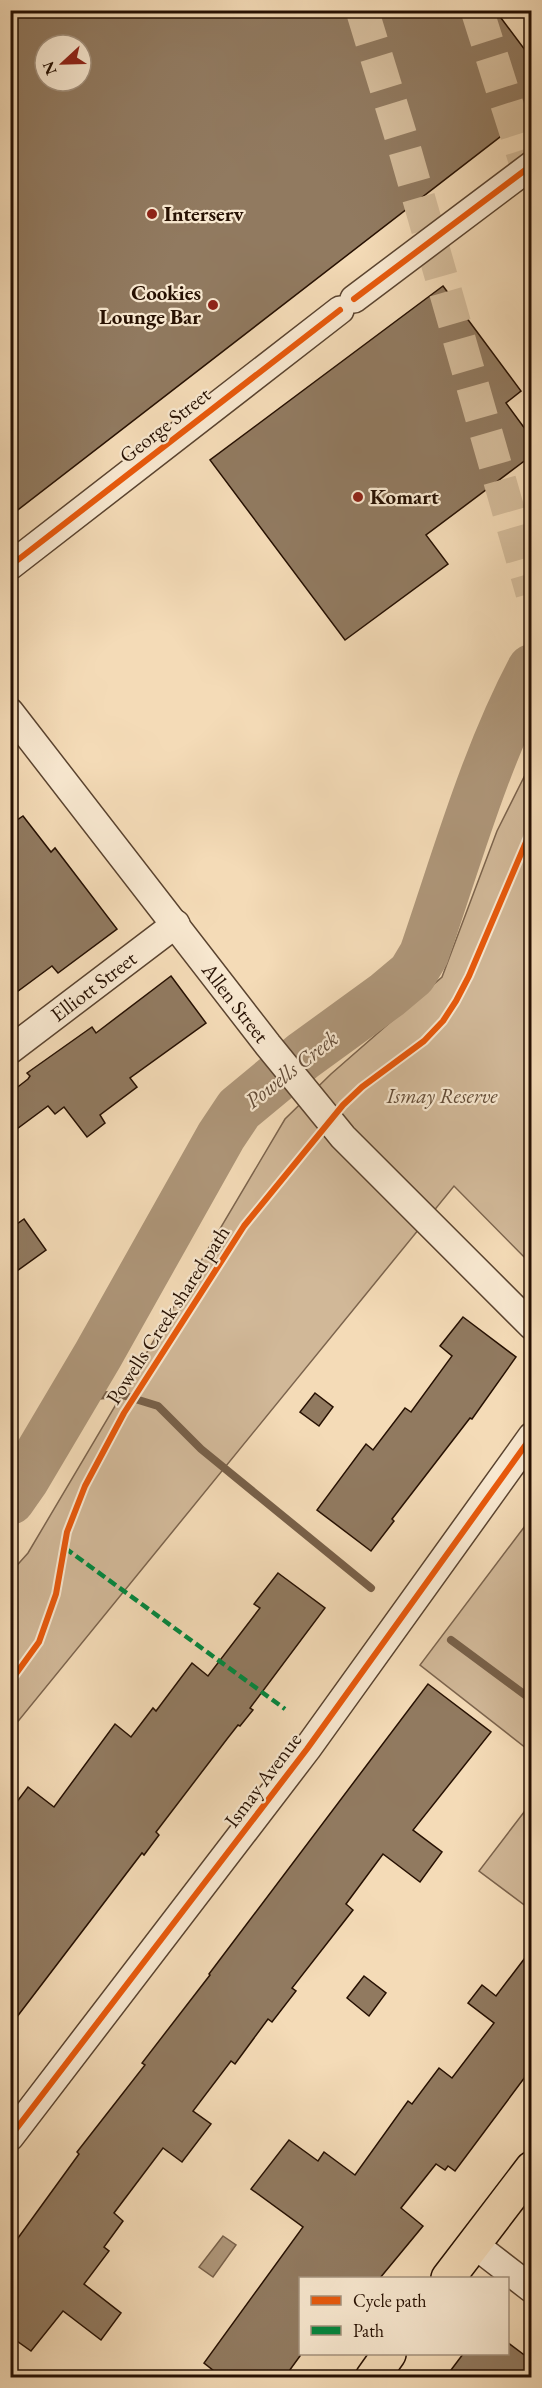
<svg xmlns="http://www.w3.org/2000/svg" width="542" height="2388" viewBox="0 0 542 2388" font-family="'EB Garamond',serif">
<style>
.green{fill:#d1b898;stroke:#7c644d;stroke-width:1.5}
.water{fill:#ae9679;stroke:#786049;stroke-width:1.5}
.lines{fill:none;stroke-linecap:round;stroke-linejoin:round}
.stream{stroke:#786049;stroke-width:8}
.river{stroke:#ae9679;stroke-width:50}
.building{fill:#917a60;stroke:#261002;stroke-width:1.5;fill-rule:evenodd}
.highway-tunnel{stroke:#d5bd9c;stroke-width:33;stroke-dasharray:33 16;stroke-linecap:butt}
.minor-casing{stroke:#5a432f;stroke-width:30}
.major-casing{stroke:#261002;stroke-width:36}
.minor{stroke:#f8e8d0;stroke-width:27}
.major{stroke:#f4dbb7;stroke-width:33}
.quiet{stroke:#00873e;stroke-width:4.5;stroke-dasharray:9 4.5;stroke-linecap:butt}
.cycleway-casing{stroke:#f8e8d0;stroke-width:10}
.cycleway{stroke:#e8590c;stroke-width:6}
.poi-dot{fill:#8f2418;stroke:#f8e8d0;stroke-width:2}
.labels{text-anchor:middle;stroke-width:4.5;stroke-linejoin:round;paint-order:stroke}
.poi-label{font-size:21px;font-weight:bold;fill:#261002;stroke:#f8e8d0;text-anchor:start}
.street-label{font-size:21px;fill:#261002;stroke:#f8e8d0}
.park-label{font-size:21px;font-style:italic;fill:#624b36;stroke:#f8e8d0}
.water-label{font-size:22px;font-style:italic;fill:#634c38;stroke:#f8e8d0}
</style>
<rect width="100%" height="100%" fill="#f4dbb7"/>
<filter id="stains"><feTurbulence type="fractalNoise" baseFrequency=".00333" numOctaves="4"/><feColorMatrix values="0 0 0 0 .2 0 0 0 0 .09 0 0 0 0 .02 0 0 0 .5 -.17"/></filter>
<radialGradient id="worn" r=".72"><stop offset=".6" stop-color="#630" stop-opacity="0"/><stop offset="1" stop-color="#630" stop-opacity=".3"/></radialGradient>
<g class="green">
<polygon points="531,763 531,1264 454,1186 11,1730 11,1572 28,1553 285,1119 331,1074 442,977 497,831"/>
<polygon points="531,1518 531,1752 420,1665"/>
<polygon points="531,1803 531,1910 479,1871"/>
</g>
<polygon class="water" points="223,2236 236,2245 213,2277 199,2267"/>
<g class="lines">
<g class="stream">
<polyline points="65,1408 96,1396 119,1394 158,1406 201,1449 371,1588"/>
<polyline points="451,1640 532,1700"/>
</g>
<path class="river" d="M 10,1500 L 24,1480 L 98,1355 L 221,1136 L 239,1109 L 303,1056 L 387,995 L 412,974 L 424,954 C 457,858 485,758 532,669"/>
</g>
<g class="building">
<path d="M 10,10 L 495,10 L 531,58 L 531,113 L 10,516 ZM 45,45 L 81,45 L 81,81 L 45,81 Z"/>
<polygon points="443,286 521,391 506,403 531,437 531,456 426,535 448,564 345,640 210,460"/>
<polygon points="23,816 51,852 55,848 117,929 58,973 52,966 10,997 10,825"/>
<polygon points="171,976 206,1023 130,1078 137,1087 100,1115 105,1123 87,1137 64,1107 55,1114 48,1106 10,1134 10,1093 28,1079 30,1076 27,1073 92,1027 96,1033"/>
<polygon points="24,1219 46,1250 10,1276 10,1229"/>
<polygon points="463,1317 516,1357 472,1419 470,1418 392,1519 394,1521 371,1551 317,1510 366,1444 373,1450 405,1408 411,1412 452,1356 440,1346"/>
<polygon points="315,1393 333,1407 319,1426 300,1412"/>
<polygon points="278,1573 325,1608 250,1708 253,1710 240,1726 238,1725 227,1739 156,1832 159,1835 144,1855 142,1853 10,2026 10,1811 28,1787 54,1807 115,1724 131,1737 153,1708 156,1711 192,1663 208,1676 260,1608 254,1604"/>
<polygon points="428,1684 491,1732 413,1830 442,1852 420,1882 383,1854 346,1904 353,1910 292,1988 296,1991 272,2022 268,2019 235,2064 231,2061 193,2111 211,2124 182,2162 163,2148 114,2213 123,2221 104,2247 109,2251 84,2284 121,2313 101,2340 63,2311 31,2351 10,2336 10,2249 79,2154 77,2152 145,2065 142,2063 210,1975 209,1974"/>
<polygon points="531,1950 531,2069 455,2171 448,2166 445,2170 436,2164 401,2208 423,2226 380,2278 300,2278 300,2356 284,2378 223,2378 204,2363 303,2227 251,2189 289,2140 318,2161 324,2152 355,2175 408,2101 412,2104 439,2068 452,2078 494,2023 468,2003 482,1985 496,1996"/>
<polygon points="364,1976 386,1993 369,2016 347,1998"/>
<polygon points="507,2342 531,2360 531,2378 445,2378 463,2354 507,2354"/>
</g>
<g class="lines">
<g class="highway-tunnel">
<polyline points="362,10 402,140 532,593"/>
<polyline points="477,10 532,183"/>
</g>
<defs>
<g id="minor">
<polyline points="354,299 532,165"/>
<polyline points="10,566 340,310"/>
<path id="s1" d="M 10,712 L 268,1045 L 343,1137 L 532,1326"/>
<path id="s2" d="M 10,1050 L 176,924"/>
<polyline points="10,2137 307,1749 532,1436"/>
<polyline points="475,2245 532,2289"/>
</g>
<g id="major">
<polyline points="448,2278 532,2168"/>
<polyline points="372,2378 389,2354"/>
</g>
</defs>
<use href="#minor" class="minor-casing"/>
<use href="#major" class="major-casing"/>
<use href="#minor" class="minor"/>
<use href="#major" class="major"/>
<polyline class="quiet" points="65,1548 285,1709"/>
<defs>
<g id="cycleway">
<polyline points="354,299 532,165"/>
<polyline points="10,566 340,310"/>
<polyline points="10,1682 39,1642 56,1594 67,1532 85,1486 124,1413 244,1226 343,1105 362,1087 424,1041 443,1021 456,1001 469,976 532,828"/>
<polyline points="10,2137 307,1749 532,1436"/>
</g>
</defs>
<use href="#cycleway" class="cycleway-casing"/>
<use href="#cycleway" class="cycleway"/>
</g>
<g class="poi-dot">
<circle cx="152" cy="214" r="6"/>
<circle cx="213" cy="305" r="6"/>
<circle cx="358" cy="497" r="6"/>
</g>
<g class="labels">
<g class="poi-label">
<text x="164" y="221">Interserv</text>
<text x="201" y="300" text-anchor="end">Cookies<tspan x="201" dy="24">Lounge Bar</tspan></text>
<text x="370" y="504">Komart</text>
</g>
<g class="street-label">
<text transform="translate(165 425) rotate(-38)" y="7">George Street</text>
<text dy="7" stroke="none"><textPath href="#s2" startOffset="105">Elliott Street</textPath></text>
<text dy="7" stroke="none"><textPath href="#s1" startOffset="368">Allen Street</textPath></text>
<text transform="translate(168 1315) rotate(-57)" y="7">Powells Creek shared path</text>
<text transform="translate(263 1780) rotate(-53)" y="7">Ismay Avenue</text>
</g>
<g class="park-label">
<text x="442" y="1103">Ismay Reserve</text>
</g>
<g class="water-label">
<text transform="translate(291 1069) rotate(-38)" y="8">Powells Creek</text>
</g>
</g>
<rect width="542" height="2388" fill="none" stroke="#f4dbb7" stroke-width="36"/>
<rect x="12" y="12" width="518" height="2364" fill="none" stroke="#261002" stroke-width="3"/>
<rect x="18" y="18" width="506" height="2352" fill="none" stroke="#261002" stroke-width="1.5"/>
<rect x="299" y="2277" width="210" height="78" fill="#f8e8d0" stroke="#a4927e" stroke-width="1.5"/>
<rect x="311" y="2296" width="30" height="9" fill="#e8590c" stroke="#a4927e" stroke-width="1.5"/>
<text x="353" y="2307" font-size="18" fill="#261002">Cycle path</text>
<rect x="311" y="2326" width="30" height="9" fill="#00873e" stroke="#a4927e" stroke-width="1.5"/>
<text x="353" y="2337" font-size="18" fill="#261002">Path</text>
<g transform="translate(63 63) rotate(248)"><circle r="28" fill="#f8e8d0" stroke="#a4927e" stroke-width="1.5"/>
<path d="M0-4.5L10 22L0 15L-10 22Z" fill="#8f2418"/>
<text y="-9" font-size="16" font-weight="bold" text-anchor="middle" fill="#261002">N</text>
</g>
<rect width="100%" height="100%" filter="url(#stains)"/>
<rect width="100%" height="100%" fill="url(#worn)"/>
</svg>
